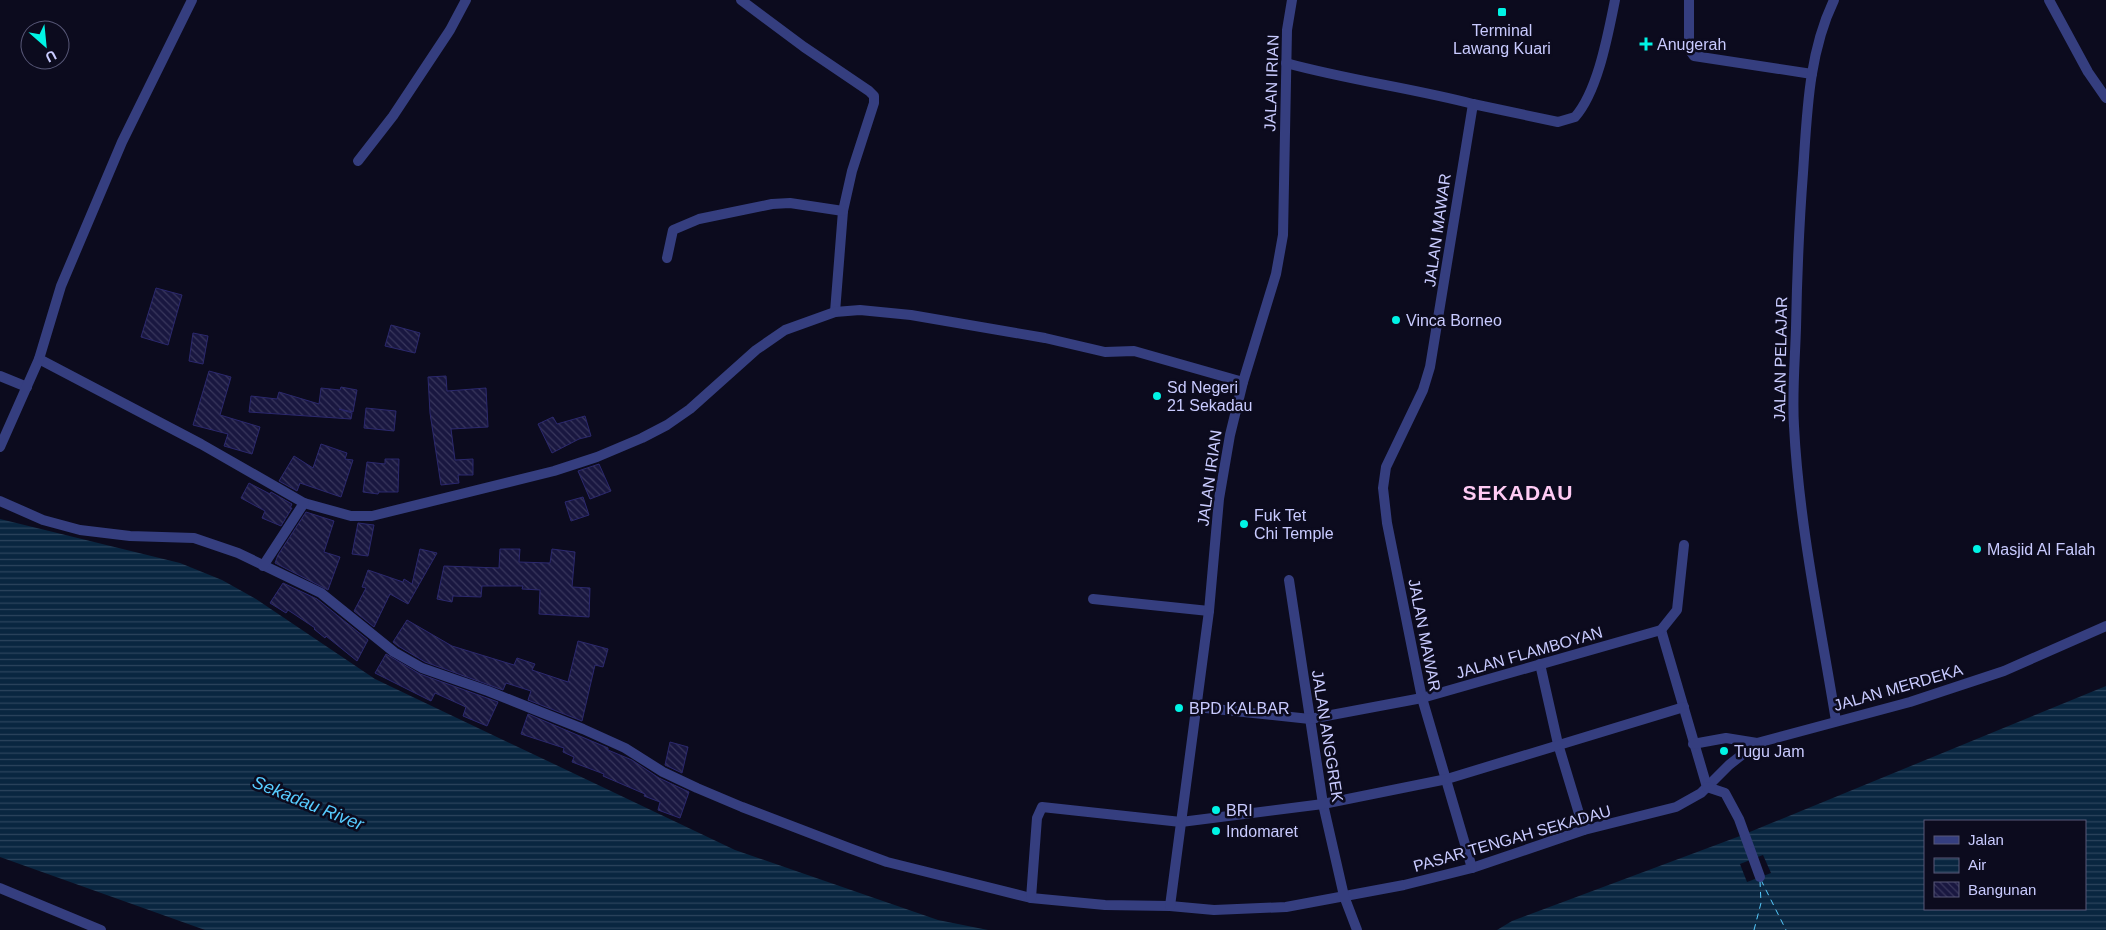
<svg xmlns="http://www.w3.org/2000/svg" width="2106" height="930" viewBox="0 0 2106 930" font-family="Helvetica,sans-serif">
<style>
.water{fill:url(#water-rules);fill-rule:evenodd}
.pier{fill:#0c0b1e}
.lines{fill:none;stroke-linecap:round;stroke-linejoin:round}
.ferry{stroke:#57ccff;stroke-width:1;stroke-dasharray:6 5;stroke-linecap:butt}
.building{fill:url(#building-back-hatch);stroke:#2b286d}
.street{stroke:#353e7f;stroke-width:10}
.poi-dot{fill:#00f4e5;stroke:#0c0b1e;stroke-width:2}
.labels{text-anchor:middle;stroke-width:5;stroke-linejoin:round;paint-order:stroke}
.poi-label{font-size:16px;fill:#c9cbff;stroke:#0c0b1e;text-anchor:start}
.street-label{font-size:16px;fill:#c9cbff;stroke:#0c0b1e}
.water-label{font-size:18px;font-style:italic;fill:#57ccff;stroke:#0c0b1e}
.district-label{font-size:21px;font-weight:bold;letter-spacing:1px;fill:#ffcbf4;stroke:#0c0b1e}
</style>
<defs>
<pattern id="water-rules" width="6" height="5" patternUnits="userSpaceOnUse" patternTransform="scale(1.25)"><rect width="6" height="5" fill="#092640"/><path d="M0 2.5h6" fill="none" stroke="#2c445d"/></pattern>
<pattern id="building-back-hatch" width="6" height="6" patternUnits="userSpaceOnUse" patternTransform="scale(1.25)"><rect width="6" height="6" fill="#191740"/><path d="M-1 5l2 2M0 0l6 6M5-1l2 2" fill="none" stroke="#39375d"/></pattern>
</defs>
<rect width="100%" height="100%" fill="#0c0b1e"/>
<g class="water">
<polygon points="0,519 180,563 222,580 256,599 375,679 735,850 938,920 988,930 205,930 0,857"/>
<path d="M 2106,686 L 2106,930 L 1497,930 L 1512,921 L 1740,836 ZM 1925,821 L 2085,821 L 2085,909 L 1925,909 Z"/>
</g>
<polygon class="pier" points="1763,855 1771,873 1747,882 1740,864"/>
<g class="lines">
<g class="ferry">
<polyline points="1761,880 1786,930"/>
<polyline points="1754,930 1761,903 1760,881"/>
</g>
</g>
<g class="building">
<polygon points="156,288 182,295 168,345 141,337"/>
<polygon points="391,325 420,333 415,353 385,346"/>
<polygon points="193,333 208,336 203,364 189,361"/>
<polygon points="209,371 231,377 220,415 260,427 252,454 224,446 228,434 193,425"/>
<polygon points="446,376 447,391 486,388 488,427 451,429 455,460 473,459 473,475 458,475 459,483 441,485 430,413 428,377"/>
<polygon points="341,387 357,390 353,412 339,409 352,413 351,419 249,412 251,396 277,399 279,392 319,404 321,388 340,390"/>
<polygon points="366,408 396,411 394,431 364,428"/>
<polygon points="585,416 591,436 579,439 552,453 538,424 553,417 557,424"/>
<polygon points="321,444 347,453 345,459 353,460 341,497 300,483 297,491 279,481 294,456 313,468"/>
<polygon points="385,459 399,459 398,492 379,492 378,494 363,492 367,462 385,464"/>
<polygon points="599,464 611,491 590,499 578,471"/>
<polygon points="249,483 270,494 271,492 292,504 290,508 292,508 281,526 262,518 265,511 241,498"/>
<polygon points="583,497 589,515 571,521 565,502"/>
<polygon points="306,512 334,521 324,552 340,557 328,590 275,563 278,555"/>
<polygon points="358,523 374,525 368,556 352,554"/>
<polygon points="420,549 437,553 408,604 390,594 374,627 354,611 366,588 362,587 368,570 403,582 404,579 412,584"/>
<polygon points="500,549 520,549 519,562 550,563 552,549 575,552 572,587 590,588 589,617 539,614 540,590 522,589 523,586 482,586 481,597 453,596 452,602 437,599 444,566 499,568"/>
<polygon points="283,583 317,599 368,640 357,661 326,636 325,638 314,629 315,628 288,610 286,613 270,603"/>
<polygon points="407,620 452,646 514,665 517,658 535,664 532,670 568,682 578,641 608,649 603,667 595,665 582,721 528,700 531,691 506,683 503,690 425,662 398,646 393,642"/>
<polygon points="386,654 420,674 498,702 487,726 463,716 466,707 435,693 431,701 375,673"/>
<polygon points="528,714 608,748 608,750 632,760 659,778 689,792 680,818 658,810 660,802 644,796 645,794 603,776 604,774 572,762 574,757 563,752 564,748 521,734"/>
<polygon points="670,742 688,747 682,773 665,765"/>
</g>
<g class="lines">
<g class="street">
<polyline points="741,0 804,47 869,91 874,96 874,103 852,171 843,211 835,312"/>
<polyline points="1689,0 1689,49 1694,56 1812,74"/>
<path d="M 1834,0 C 1808,54 1807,115 1803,173 C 1799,225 1797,276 1796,328 C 1795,360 1792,393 1794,426 C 1799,524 1820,623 1836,721"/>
<polyline points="2049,0 2088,72 2106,98"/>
<path d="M 1286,63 C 1348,80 1411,88 1473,104"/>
<polyline points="358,161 393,116 450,30 466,0"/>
<polyline points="667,258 673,230 699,219 772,204 790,203 843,211"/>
<polyline points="39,359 201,444 304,503 351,516 372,516 554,471 597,457 642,438 667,425 690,409 756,350 785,330 835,312 860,310 911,315 1045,338 1105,352 1134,351 1243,382"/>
<polyline points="0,376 27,387"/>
<polyline points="0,447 39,359 61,286 122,142 192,0"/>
<polyline points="0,501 43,520 80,530 130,536 194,538 238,553 321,593 394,652 422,668 488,691 583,729 625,748 663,772 697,788 742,807 849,848 887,862 1031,898 1105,905 1170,906 1214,910 1286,907 1404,885 1472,868 1584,830 1676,807 1701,793 1729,765 1757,743 1910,702 2004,671 2106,626"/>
<polyline points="263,566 304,503"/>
<polyline points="1289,580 1323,804 1344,896 1357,930"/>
<polyline points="1093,599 1209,611"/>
<polyline points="1661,630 1707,787"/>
<polyline points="1540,664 1558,744 1584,830"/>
<polyline points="1196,707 1310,719 1422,698 1661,630 1677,610 1684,545"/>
<polyline points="1693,744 1726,738 1757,743"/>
<polyline points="1707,787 1725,793 1739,819 1760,877"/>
<path d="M 1472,868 L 1422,698 L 1387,523 L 1383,488 L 1386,467 L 1423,390 L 1430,367 L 1473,104 L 1558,122 L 1575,117 C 1598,91 1608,34 1615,0"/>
<polyline points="0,888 101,930"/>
<polyline points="1031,898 1037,818 1042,807 1181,822 1323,804 1447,779 1684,707"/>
<polyline points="1170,906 1209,611 1219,499 1230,435 1243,382 1276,274 1283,235 1287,30 1292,0"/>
</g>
</g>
<g class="poi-dot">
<rect x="1497" y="7" width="10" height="10" rx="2.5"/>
<path d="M1643.5 36.5h5v5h5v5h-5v5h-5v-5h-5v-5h5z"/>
<circle cx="1396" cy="320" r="5"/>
<circle cx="1157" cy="396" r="5"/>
<circle cx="1244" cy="524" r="5"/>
<circle cx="1977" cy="549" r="5"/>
<circle cx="1179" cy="708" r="5"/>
<circle cx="1724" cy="751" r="5"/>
<circle cx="1216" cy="810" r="5"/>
<circle cx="1216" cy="831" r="5"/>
</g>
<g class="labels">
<g class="poi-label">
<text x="1502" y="36" text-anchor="middle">Terminal<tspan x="1502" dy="18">Lawang Kuari</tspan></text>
<text x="1657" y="50">Anugerah</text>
<text x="1406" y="326">Vinca Borneo</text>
<text x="1167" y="393">Sd Negeri<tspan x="1167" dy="18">21 Sekadau</tspan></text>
<text x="1254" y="521">Fuk Tet<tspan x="1254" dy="18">Chi Temple</tspan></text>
<text x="1987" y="555">Masjid Al Falah</text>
<text x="1189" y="714">BPD KALBAR</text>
<text x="1734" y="757">Tugu Jam</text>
<text x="1226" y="816">BRI</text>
<text x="1226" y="837">Indomaret</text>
</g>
<g class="street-label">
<text transform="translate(1271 83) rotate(-88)" y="6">JALAN IRIAN</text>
<text transform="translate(1437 230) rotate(-82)" y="6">JALAN MAWAR</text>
<text transform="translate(1780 359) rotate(-89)" y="6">JALAN PELAJAR</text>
<text transform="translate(1209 478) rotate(-82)" y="6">JALAN IRIAN</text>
<text transform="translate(1425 635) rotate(79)" y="6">JALAN MAWAR</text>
<text transform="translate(1529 652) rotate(-16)" y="6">JALAN FLAMBOYAN</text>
<text transform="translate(1898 687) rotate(-16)" y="6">JALAN MERDEKA</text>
<text transform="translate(1328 736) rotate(81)" y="6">JALAN ANGGREK</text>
<text transform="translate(1512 838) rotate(-16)" y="6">PASAR TENGAH SEKADAU</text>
</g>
<g class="water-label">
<text transform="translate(308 803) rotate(22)" y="6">Sekadau River</text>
</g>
<g class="district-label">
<text x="1518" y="500">SEKADAU</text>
</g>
</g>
<rect x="1924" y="820" width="162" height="90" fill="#0c0b1e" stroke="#585878"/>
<rect x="1934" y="836" width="25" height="8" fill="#353e7f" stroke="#585878"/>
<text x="1968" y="845" font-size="15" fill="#c9cbff">Jalan</text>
<rect x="1934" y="858" width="25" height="15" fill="url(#water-rules)" stroke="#585878"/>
<text x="1968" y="870" font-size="15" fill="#c9cbff">Air</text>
<rect x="1934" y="882" width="25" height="15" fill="url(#building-back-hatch)" stroke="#585878"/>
<text x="1968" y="895" font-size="15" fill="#c9cbff">Bangunan</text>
<g transform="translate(45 45) rotate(153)"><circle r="24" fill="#0c0b1e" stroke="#585878"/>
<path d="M0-4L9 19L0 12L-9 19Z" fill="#00f4e5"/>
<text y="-8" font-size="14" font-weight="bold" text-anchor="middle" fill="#c9cbff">U</text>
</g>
</svg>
